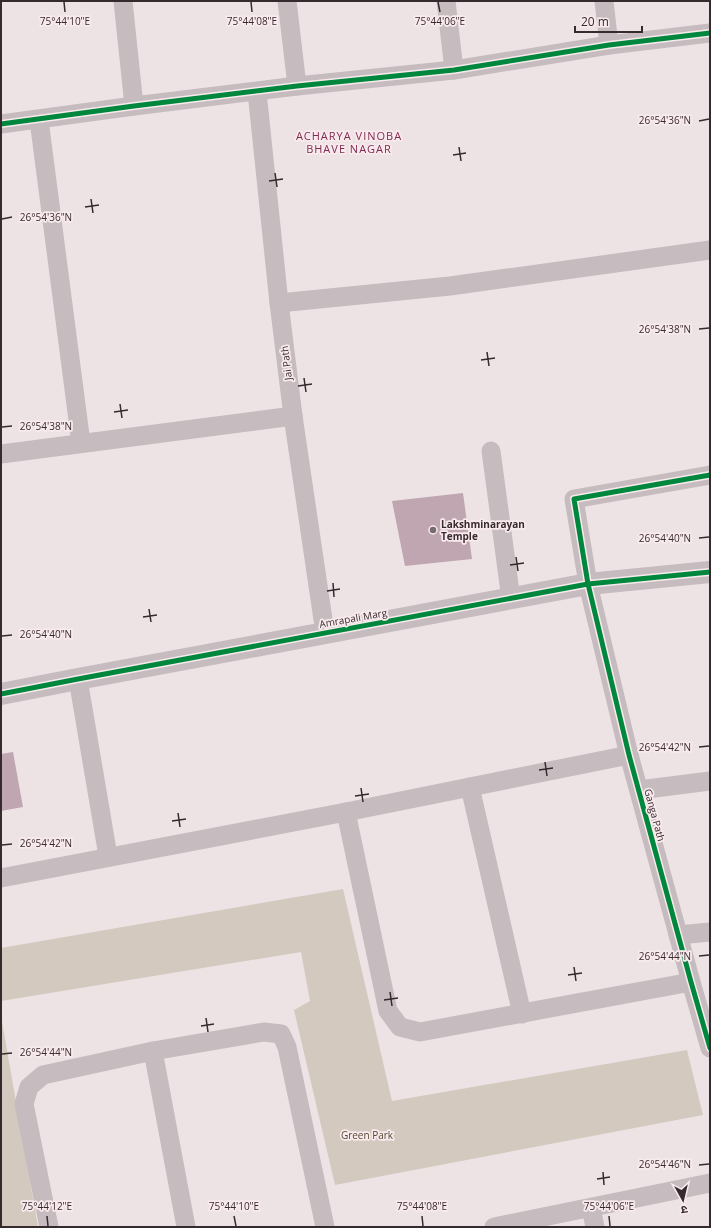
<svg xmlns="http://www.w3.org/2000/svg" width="711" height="1228" viewBox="0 0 711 1228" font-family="'Open Sans','Noto Sans Devanagari',sans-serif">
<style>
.green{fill:#d4c9bf}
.building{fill:#bfa6b1}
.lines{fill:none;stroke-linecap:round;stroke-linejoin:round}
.minor{stroke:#c6bcbf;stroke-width:19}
.tertiary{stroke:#c6bcbf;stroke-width:22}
.cycleway-casing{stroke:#f9ebed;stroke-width:8}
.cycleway{stroke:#00873e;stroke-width:5}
.ticks{fill:none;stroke:#372a2f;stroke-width:1.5}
.poi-dot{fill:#776b6f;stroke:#f9ebed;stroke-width:1.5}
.labels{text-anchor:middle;stroke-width:3.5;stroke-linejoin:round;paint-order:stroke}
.street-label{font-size:10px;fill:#372a2f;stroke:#f9ebed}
.poi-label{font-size:10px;font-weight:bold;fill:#372a2f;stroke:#f9ebed;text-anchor:start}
.park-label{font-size:10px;fill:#534730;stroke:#f9ebed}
.neighbourhood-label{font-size:11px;letter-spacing:1px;fill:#7f2a52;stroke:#f9ebed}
.ticks-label{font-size:10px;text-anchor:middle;fill:#372a2f;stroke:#f9ebed;stroke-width:3.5;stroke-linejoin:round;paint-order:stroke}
</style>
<rect width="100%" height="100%" fill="#ede3e5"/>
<g class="green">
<polygon points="343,889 392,1101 687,1050 703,1115 335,1185 294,1010 310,1001 301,952 1,1001 1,948"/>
<polygon points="1,1016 38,1227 1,1227"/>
</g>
<g class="building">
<polygon points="463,493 472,559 405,566 392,501"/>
<polygon points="13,752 23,807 1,811 1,754"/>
</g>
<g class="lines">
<g class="minor">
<polyline points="123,1 134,106"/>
<polyline points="287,1 297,86"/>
<polyline points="446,1 454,70"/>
<polyline points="604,1 609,45"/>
<polyline points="257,92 279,303 293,416 325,633"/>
<polyline points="39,120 81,443"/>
<polyline points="1,124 134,106 297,86 454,70 609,45 710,33"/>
<polyline points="279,303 450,286 710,250"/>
<polyline points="491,451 511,599"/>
<polyline points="1,454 293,416"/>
<polyline points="710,475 574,499 588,584 629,755 691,982 710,1048"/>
<polyline points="78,679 108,856"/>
<polyline points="470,787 522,1014"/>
<polyline points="639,790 710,781"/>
<polyline points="346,812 388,1011 400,1027 420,1032 691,982"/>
<polyline points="1,878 346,812 629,755"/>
<polyline points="678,935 710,932"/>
<polyline points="153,1051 186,1227"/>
<polyline points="591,1208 595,1227"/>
<polyline points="49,1227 24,1104 29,1087 43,1075 153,1051 264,1032 281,1034 287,1047 325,1227"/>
<polyline points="494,1227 710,1183"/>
</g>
<polyline class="tertiary" points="1,694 78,679 588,584 710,572"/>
<defs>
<g id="cycleway">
<polyline points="1,124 134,106 297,86 454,70 609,45 710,33"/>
<polyline points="710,475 574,499 588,584 629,755 691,982 710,1048"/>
<polyline points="1,694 78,679 588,584 710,572"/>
</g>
</defs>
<use href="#cycleway" class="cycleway-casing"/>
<use href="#cycleway" class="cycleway"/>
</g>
<path class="ticks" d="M 64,2 L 65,12M 251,2 L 252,12M 438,2 L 440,12M 699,121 L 709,119M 459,147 L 461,161M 453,155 L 466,153M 275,173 L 277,187M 269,181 L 283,179M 91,199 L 93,213M 85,207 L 99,205M 2,219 L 12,217M 699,329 L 709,328M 487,352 L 489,366M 481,360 L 495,358M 304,378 L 306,392M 298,386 L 312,384M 120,404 L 122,418M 114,412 L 128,410M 2,427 L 12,426M 699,538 L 709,537M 516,557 L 518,571M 510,565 L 524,563M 333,583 L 334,597M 327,591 L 340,589M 149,609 L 151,622M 143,617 L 157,615M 2,636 L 12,635M 699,747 L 709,746M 545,762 L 547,776M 539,770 L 553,768M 361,788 L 363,802M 355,796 L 369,794M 178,813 L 180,827M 172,821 L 186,819M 2,845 L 12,844M 699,956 L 709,955M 574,967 L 576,981M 568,975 L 582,973M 390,992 L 392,1006M 384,1000 L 398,998M 206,1018 L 208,1032M 201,1026 L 214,1024M 2,1054 L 12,1053M 699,1165 L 709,1164M 603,1172 L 604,1185M 597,1179 L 610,1177M 47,1216 L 48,1226M 234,1216 L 236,1226M 422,1216 L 423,1226M 609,1216 L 610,1226"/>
<circle class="poi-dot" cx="433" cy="530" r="4"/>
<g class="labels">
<g class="street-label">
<text transform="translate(286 363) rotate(-97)" y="4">Jai Path</text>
<text transform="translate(353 618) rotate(-10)" y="4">Amrapali Marg</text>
<text transform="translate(655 815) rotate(75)" y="4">Ganga Path</text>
</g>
<g class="poi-label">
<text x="441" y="528">Lakshminarayan<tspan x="441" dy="12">Temple</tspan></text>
</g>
<g class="park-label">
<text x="367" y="1139">Green Park</text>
</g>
<g class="neighbourhood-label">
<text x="349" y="140">ACHARYA VINOBA<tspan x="349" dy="13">BHAVE NAGAR</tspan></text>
</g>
</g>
<g class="ticks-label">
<text x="65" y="25">75°44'10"E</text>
<text x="252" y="25">75°44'08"E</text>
<text x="440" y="25">75°44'06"E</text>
<text x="665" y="124">26°54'36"N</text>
<text x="46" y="221">26°54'36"N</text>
<text x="665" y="333">26°54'38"N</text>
<text x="46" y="430">26°54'38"N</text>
<text x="665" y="542">26°54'40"N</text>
<text x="46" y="638">26°54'40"N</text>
<text x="665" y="751">26°54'42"N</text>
<text x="46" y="847">26°54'42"N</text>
<text x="665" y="960">26°54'44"N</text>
<text x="46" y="1056">26°54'44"N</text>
<text x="665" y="1168">26°54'46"N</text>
<text x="47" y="1210">75°44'12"E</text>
<text x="234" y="1210">75°44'10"E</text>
<text x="422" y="1210">75°44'08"E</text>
<text x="609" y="1210">75°44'06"E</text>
</g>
<rect width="711" height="1228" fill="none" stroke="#372a2f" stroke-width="4"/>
<g transform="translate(683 1200) rotate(172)" stroke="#f9ebed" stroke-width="3" paint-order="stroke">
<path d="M0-3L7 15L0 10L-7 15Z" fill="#372a2f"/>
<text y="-6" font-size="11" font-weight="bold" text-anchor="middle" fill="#372a2f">उ</text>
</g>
<path d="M575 26v6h67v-6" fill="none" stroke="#372a2f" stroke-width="2"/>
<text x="581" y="26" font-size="12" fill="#372a2f" stroke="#f9ebed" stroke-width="3" paint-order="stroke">20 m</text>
</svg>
